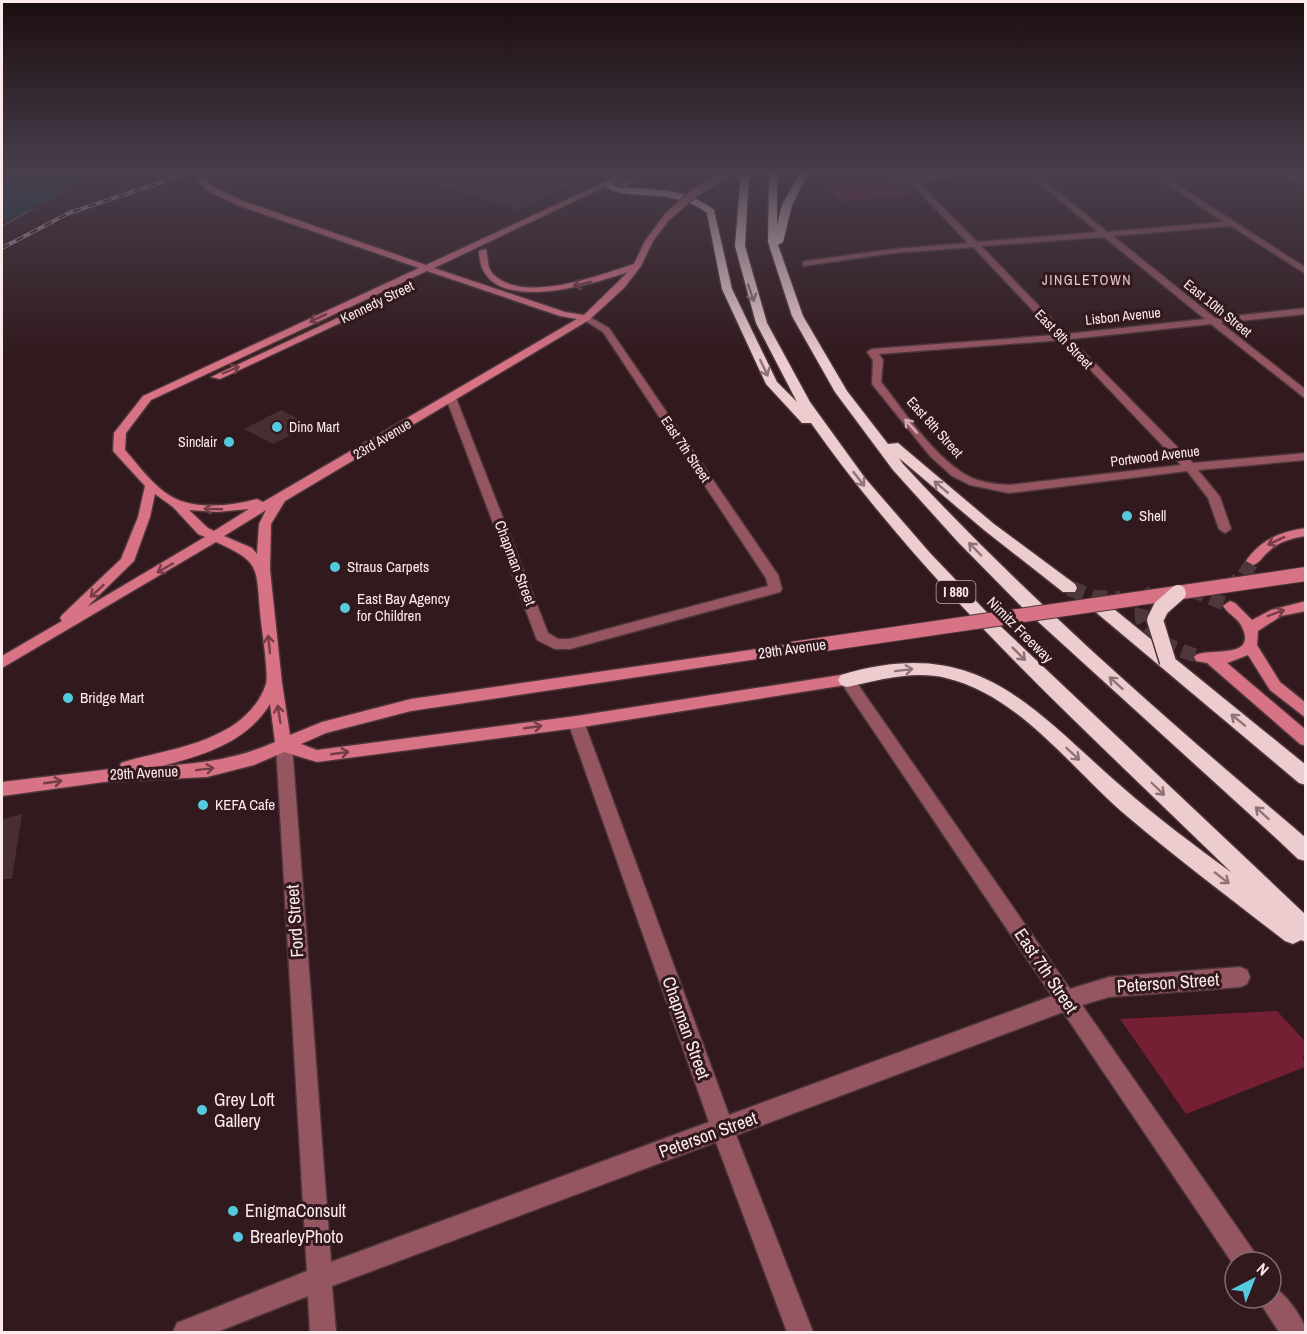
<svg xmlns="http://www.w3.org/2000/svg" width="1307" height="1334" viewBox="0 0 1307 1334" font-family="'Archivo Narrow',sans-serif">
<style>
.green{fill:#741f34}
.water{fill:#0f3e47;stroke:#567178;stroke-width:1.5}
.pier{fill:#31191d}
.building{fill:#482d31}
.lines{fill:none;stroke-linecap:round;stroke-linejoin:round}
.secondary-tunnel{stroke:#4f383c;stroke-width:14;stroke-dasharray:14 7;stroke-linecap:butt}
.motorway-tunnel{stroke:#4f383c;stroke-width:16;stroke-dasharray:16 8;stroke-linecap:butt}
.minor-casing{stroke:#4d363a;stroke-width:3}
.secondary-casing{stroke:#4d363a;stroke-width:3}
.motorway-casing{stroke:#4d363a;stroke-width:3}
.minor{fill:#955661;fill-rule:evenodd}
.secondary{fill:#d87385;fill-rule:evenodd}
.motorway{fill:#edccd0;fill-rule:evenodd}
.rail-casing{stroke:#bba7aa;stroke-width:4}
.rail{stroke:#31191d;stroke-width:2;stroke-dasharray:8;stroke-linecap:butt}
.secondary-bridge-far1-casing{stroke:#4d363a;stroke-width:10;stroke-linecap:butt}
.secondary-bridge-casing{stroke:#4d363a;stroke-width:16;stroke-linecap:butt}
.motorway-bridge-casing{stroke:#4d363a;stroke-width:19;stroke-linecap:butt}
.secondary-bridge-far1{stroke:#d87385;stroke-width:8}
.secondary-bridge{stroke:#d87385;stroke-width:14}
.motorway-bridge{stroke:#edccd0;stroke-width:16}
.oneway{stroke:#743d47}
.oneway2{stroke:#8f7276}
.oneway3{stroke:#d2aeb4}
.poi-dot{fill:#55cadf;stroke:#31191d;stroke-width:2}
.labels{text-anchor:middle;stroke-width:6;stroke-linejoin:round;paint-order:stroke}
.far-neighbourhood-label{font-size:14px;letter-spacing:1.5px;fill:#e8c6ca;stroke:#31191d}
.far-street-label{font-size:14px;fill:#fbe9eb;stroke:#31191d}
.far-poi-label{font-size:14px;fill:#fbe9eb;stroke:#31191d;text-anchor:start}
.shield{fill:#31191d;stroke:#beabad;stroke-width:1.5}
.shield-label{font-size:14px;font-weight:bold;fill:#fbe9eb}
.poi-label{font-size:15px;fill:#fbe9eb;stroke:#31191d;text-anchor:start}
.street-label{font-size:15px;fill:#fbe9eb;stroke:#31191d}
.near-street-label{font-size:18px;fill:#fbe9eb;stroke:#31191d}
.near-poi-label{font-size:18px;fill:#fbe9eb;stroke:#31191d;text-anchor:start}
</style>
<rect width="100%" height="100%" fill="#31191d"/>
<g class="green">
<polygon points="853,173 897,182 911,196 839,201 827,189"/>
<polygon points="1277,1011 1305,1041 1305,1054 1303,1056 1305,1067 1186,1114 1120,1019"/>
</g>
<polygon class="water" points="2,173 96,173 2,226"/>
<polygon class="pier" points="88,173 99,173 69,195 24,212 2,226 2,222 58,195"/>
<g class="building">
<polygon points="415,173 600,173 518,210 414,177"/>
<polygon points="281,410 311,425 273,444 244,429"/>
<polygon points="22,814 12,879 2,879 2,819"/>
</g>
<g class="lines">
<g class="secondary-tunnel">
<polyline points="1227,588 1243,576 1253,561"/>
<polyline points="1191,590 1230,606"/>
<path d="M 1153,591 C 1118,626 1170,649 1201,657"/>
</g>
<polyline class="motorway-tunnel" points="1069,588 1094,598 1120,599"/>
<defs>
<g id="minor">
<path d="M 877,173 C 889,173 903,180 915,178 C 938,176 960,173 983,173 L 918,182 L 977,242 L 1098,232 L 1027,173 L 1035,173 L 1107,232 L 1224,222 L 1151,173 L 1159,173 L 1306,268 L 1306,274 L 1231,226 L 1113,236 L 1215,318 L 1306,308 L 1306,314 L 1221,323 L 1306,390 L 1306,399 L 1211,324 L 1071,339 L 1193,463 L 1306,453 L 1306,460 L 1198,470 L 1220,497 L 1231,529 L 1225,533 L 1219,529 L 1208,498 L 1187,471 L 1009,493 L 970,485 L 952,476 L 930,456 L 872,384 L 873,360 L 867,352 L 872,349 L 1056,335 L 973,247 L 894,253 L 803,266 L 803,262 L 806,261 L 894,249 L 968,243 L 911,183 ZM 1104,237 L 1205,319 L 1066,334 L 981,246 ZM 1062,340 L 1181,465 L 1009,485 C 996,484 984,483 972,478 C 936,461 905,412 881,382 L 883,360 L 879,354 Z"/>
<polygon points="586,315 609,328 778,575 782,589 780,592 570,649 555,649 537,640 446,398 447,396 456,398 548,633 558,639 570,639 768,586 766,578 603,332 581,318"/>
<polygon points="847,674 852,676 1070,989 1109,977 1240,967 1247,970 1250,977 1247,984 1240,987 1109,997 1082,1005 1255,1253 1258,1262 1235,1262 1235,1267 1063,1012 736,1135 813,1332 787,1332 716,1142 332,1286 336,1332 310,1332 308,1296 217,1332 173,1332 177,1323 307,1271 276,745 278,741 290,741 292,745 331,1262 709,1122 568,722 570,718 582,718 584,722 729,1115 1052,996 842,684 839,680 842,676"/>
<path d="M 1271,1286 C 1284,1291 1304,1318 1306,1332 L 1279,1332 L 1257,1298 L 1271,1298 Z"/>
</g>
<g id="secondary">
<path d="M 193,173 L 200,173 L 212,186 L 243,201 L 426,265 L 624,173 L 634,173 L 434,268 L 565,312 L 584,315 L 628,272 C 590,285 480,319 479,251 L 486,249 C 489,258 486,268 494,275 C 526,304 599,275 634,264 L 645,241 L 665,214 L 672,216 L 653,241 L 641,266 L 624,288 L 589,320 L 285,501 L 271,524 L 270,570 L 282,683 L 290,735 L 322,722 L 411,699 L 791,644 L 798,649 L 791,654 L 411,711 L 326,733 L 301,744 L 317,750 L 576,716 L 847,674 L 852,676 L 855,680 L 852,684 L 576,728 L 317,762 L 284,752 L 254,765 L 207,777 L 104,782 L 2,796 L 2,782 L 119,768 L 121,763 L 127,761 C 175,748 247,740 266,684 C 269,673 261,626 260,611 C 256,566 260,562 216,542 L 2,668 L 2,656 L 62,621 L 60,618 L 62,615 L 121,559 L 138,517 L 145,486 L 113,451 L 114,433 L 143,396 L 419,268 L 237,205 L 206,190 ZM 427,271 L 560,316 L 577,319 L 263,502 L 257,499 C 235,505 204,509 181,501 C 158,493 141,468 125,450 L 126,433 L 151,400 ZM 155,494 L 173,507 L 198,534 L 205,537 L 87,607 L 134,561 L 150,517 ZM 249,509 L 214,531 L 208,528 L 189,510 L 217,512 ZM 266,510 L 259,524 L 257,554 L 252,548 L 224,536 ZM 270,704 L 275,742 C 236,759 204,763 162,766 C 203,755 246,743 270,704 Z"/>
<polygon points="641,173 650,173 626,187 619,185"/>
<polygon points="363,306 366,307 366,311 220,379 211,377"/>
<path d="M 1306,528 L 1306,536 C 1292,538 1278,542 1268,552 C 1262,557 1260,563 1253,565 L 1246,561 C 1261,539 1280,532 1306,528 Z"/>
<path d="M 1230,601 L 1235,603 L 1252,620 L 1271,610 L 1306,601 L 1306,611 L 1281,616 L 1258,631 L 1257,645 L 1280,682 L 1306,703 L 1306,718 L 1270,690 L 1248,655 L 1227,663 L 1306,730 L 1306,746 L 1300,744 L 1207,663 L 1196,661 L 1194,657 C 1201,646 1259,662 1242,627 C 1238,618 1228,614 1223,606 Z"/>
</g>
<g id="motorway">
<path d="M 741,173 L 749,173 L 745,246 L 767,323 L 810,402 L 865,478 L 930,553 L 997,623 L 1306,915 L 1306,942 L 1301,940 L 1293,944 L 1285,941 C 1232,900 1179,860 1128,817 C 1071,769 1021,696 946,678 C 914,670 879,680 847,687 L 841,685 L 838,680 L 841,675 C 977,634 1028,705 1121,786 C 1156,817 1194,845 1232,873 C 1085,729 930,592 811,423 L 802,423 L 766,384 L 722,289 L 707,213 C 673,186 622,202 605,186 L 610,180 L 616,187 C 651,190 685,187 714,210 L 732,289 L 777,382 L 797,402 L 756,323 L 735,246 Z"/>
<path d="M 769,173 L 777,173 L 777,225 L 782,205 L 800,173 L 808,173 L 792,205 L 783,242 L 778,245 L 803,316 L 847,391 L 888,444 L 898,443 L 994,524 L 1075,584 L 1077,588 L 1075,592 L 1063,592 L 984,530 L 899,458 L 903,464 C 1028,599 1166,719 1306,838 L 1306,861 L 1298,859 L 1278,840 L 1023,608 L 958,542 L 893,470 L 835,392 L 792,316 L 768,242 Z"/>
<polygon points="1098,599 1104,601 1306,765 1306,785 1299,783 1092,609 1090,605 1092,601"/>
</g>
</defs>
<use href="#minor" class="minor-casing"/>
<use href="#secondary" class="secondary-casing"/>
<use href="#motorway" class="motorway-casing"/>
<use href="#minor" class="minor"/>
<use href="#secondary" class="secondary"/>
<use href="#motorway" class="motorway"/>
<defs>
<g id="rail">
<polyline points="1285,173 1306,184"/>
<polyline points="2,248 69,213 189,173"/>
</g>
</defs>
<use href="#rail" class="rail-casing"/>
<use href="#rail" class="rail"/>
<defs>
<polyline id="secondary-bridge-far1" points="668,216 694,193 726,173"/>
<polyline id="secondary-bridge" points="791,649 1306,574"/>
<polyline id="motorway-bridge" points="1168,662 1155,620 1161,608 1178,593"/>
</defs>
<use href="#secondary-bridge-far1" class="secondary-bridge-far1-casing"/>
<use href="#secondary-bridge" class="secondary-bridge-casing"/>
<use href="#motorway-bridge" class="motorway-bridge-casing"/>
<use href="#secondary-bridge-far1" class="secondary-bridge-far1"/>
<use href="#secondary-bridge" class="secondary-bridge"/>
<use href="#motorway-bridge" class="motorway-bridge"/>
</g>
<defs><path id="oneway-shaft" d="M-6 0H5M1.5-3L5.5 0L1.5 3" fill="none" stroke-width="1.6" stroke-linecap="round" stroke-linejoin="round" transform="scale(1.5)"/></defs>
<g class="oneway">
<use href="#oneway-shaft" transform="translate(582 284) rotate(167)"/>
<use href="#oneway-shaft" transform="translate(318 318) rotate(155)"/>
<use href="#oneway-shaft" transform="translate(231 370) rotate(-23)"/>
<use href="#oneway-shaft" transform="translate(213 509) rotate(-178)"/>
<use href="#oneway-shaft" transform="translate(1276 541) rotate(155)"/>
<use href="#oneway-shaft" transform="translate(165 568) rotate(150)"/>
<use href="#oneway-shaft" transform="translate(97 591) rotate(138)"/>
<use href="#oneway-shaft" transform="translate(1276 613) rotate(-20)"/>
<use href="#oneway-shaft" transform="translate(269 644) rotate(-96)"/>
<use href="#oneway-shaft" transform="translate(279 714) rotate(-99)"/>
<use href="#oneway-shaft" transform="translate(533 727) rotate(-8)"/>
<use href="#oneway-shaft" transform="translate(340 753) rotate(-8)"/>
<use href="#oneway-shaft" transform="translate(205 769) rotate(-7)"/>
<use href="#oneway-shaft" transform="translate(53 782) rotate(-8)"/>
</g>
<g class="oneway2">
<use href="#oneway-shaft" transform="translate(751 293) rotate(71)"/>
<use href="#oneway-shaft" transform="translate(764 368) rotate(65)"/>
<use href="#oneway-shaft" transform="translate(859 479) rotate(52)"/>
<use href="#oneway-shaft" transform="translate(941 487) rotate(-140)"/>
<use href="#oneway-shaft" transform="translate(975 549) rotate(-134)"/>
<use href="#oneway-shaft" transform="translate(1019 654) rotate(45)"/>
<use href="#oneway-shaft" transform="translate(904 670) rotate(-7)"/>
<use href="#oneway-shaft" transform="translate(1116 683) rotate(-138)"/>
<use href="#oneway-shaft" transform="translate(1238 720) rotate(-141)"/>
<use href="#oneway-shaft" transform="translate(1073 754) rotate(43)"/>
<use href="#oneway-shaft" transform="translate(1158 789) rotate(44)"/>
<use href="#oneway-shaft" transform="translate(1262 813) rotate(-138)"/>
<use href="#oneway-shaft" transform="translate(1222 878) rotate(38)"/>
</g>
<use class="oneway3" href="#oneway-shaft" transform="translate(911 426) rotate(-131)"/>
<linearGradient id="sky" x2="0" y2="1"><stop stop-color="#1b0e10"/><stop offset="0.48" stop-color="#483e4c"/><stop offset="1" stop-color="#483e4c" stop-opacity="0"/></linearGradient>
<rect width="1307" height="360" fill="url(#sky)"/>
<g class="poi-dot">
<circle cx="277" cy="427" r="6"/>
<circle cx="229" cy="442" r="6"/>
<circle cx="1127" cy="516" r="6"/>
<circle cx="335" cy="567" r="6"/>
<circle cx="345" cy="608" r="6"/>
<circle cx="68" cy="698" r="6"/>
<circle cx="203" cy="805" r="6"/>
<circle cx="202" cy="1110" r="6"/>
<circle cx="233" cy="1211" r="6"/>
<circle cx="238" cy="1237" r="6"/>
</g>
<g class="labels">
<g class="far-neighbourhood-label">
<text x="1087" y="285">JINGLETOWN</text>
</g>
<g class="far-street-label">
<text transform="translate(377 302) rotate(-26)" y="5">Kennedy Street</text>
<text transform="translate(1218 308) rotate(39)" y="5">East 10th Street</text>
<text transform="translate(1123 316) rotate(-6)" y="5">Lisbon Avenue</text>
<text transform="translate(1064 339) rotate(46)" y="5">East 9th Street</text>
<text transform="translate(935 427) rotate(48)" y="5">East 8th Street</text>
<text transform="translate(382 439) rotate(-31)" y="5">23rd Avenue</text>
<text transform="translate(686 449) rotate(56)" y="5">East 7th Street</text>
<text transform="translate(1155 456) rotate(-7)" y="5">Portwood Avenue</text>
</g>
<g class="far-poi-label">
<text x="289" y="432">Dino Mart</text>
<text x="217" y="447" text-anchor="end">Sinclair</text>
</g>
<rect class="shield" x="936.5" y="581" width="39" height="22" rx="4.5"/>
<g class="shield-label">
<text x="956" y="597">I 880</text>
</g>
<g class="poi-label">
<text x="1139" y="521">Shell</text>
<text x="347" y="572">Straus Carpets</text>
<text x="357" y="604">East Bay Agency<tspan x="357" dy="17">for Children</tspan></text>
<text x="80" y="703">Bridge Mart</text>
<text x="215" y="810">KEFA Cafe</text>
</g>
<g class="street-label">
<text transform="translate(515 563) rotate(69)" y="5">Chapman Street</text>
<text transform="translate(1020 630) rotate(45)" y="5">Nimitz Freeway</text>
<text transform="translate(792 649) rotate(-8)" y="5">29th Avenue</text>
<text transform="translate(144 773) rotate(-3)" y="5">29th Avenue</text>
</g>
<g class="near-street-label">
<text transform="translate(295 921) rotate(-94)" y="6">Ford Street</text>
<text transform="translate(1046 971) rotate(56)" y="6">East 7th Street</text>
<text transform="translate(1168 983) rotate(-4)" y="6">Peterson Street</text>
<text transform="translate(686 1028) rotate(70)" y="6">Chapman Street</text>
<text transform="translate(708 1135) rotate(-20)" y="6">Peterson Street</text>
</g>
<g class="near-poi-label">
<text x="214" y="1106">Grey Loft<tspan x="214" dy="21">Gallery</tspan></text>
<text x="245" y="1217">EnigmaConsult</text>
<text x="250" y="1243">BrearleyPhoto</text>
</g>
</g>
<rect width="1307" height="1334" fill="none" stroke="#fbe9eb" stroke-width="6"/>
<g transform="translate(1253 1280) rotate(42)"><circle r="28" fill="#31191d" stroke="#826c6f" stroke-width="1.5"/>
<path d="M0-4.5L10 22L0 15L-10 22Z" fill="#55cadf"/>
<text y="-9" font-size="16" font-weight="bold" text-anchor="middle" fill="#fbe9eb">N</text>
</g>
</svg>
